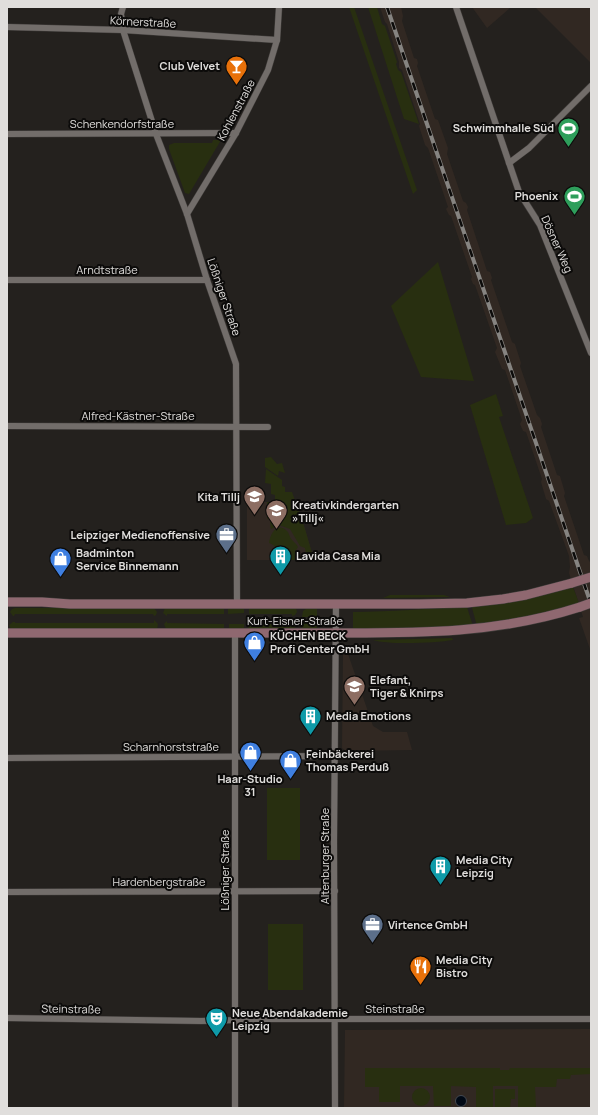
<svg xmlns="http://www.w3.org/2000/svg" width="598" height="1115" viewBox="0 0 598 1115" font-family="Manrope,sans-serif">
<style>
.built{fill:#312822}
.green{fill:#282f10}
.water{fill:#000915;stroke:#434951}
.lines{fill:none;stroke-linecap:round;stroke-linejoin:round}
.minor-casing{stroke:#403d3b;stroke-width:7}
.secondary-casing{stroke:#403d3b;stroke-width:10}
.minor{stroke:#726d6a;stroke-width:6}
.secondary{stroke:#8f6870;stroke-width:9}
.rail-casing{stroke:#868481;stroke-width:4}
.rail{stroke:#0c0b0a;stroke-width:2.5;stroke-dasharray:8;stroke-linecap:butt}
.secondary-bridge-casing{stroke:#403d3b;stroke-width:10;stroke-linecap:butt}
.secondary-bridge{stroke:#8f6870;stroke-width:9}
.labels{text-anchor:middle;stroke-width:4;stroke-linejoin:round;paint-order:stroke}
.street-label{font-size:11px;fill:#e0dedc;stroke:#0c0b0a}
.poi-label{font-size:11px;font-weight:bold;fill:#e0dedc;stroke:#0c0b0a;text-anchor:start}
</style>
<rect width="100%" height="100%" fill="#24211e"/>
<g class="built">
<polygon points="380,7 401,7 403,16 402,21 414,58 417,59 418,63 417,66 435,119 438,120 448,148 447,154 463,201 466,203 468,207 467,210 487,271 490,272 492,278 491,280 512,342 515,344 521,363 520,366 537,415 540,418 542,424 541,427 557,475 560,476 565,493 564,496 584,555 587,556 589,561 591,563 591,652 579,618 583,617 569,573 570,567 569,556 549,501 546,499 541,482 542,479 526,432 523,431 520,424 522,420 505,370 502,369 495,352 497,348 475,285 473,284 471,279 472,277 451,216 449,215 446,209 448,207 428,148 425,145 419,126 420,124 402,70 399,68 399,62 387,24 385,22"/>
<polygon points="472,7 511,7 487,28"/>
<polygon points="535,7 591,7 591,63"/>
<polygon points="247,502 296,502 305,529 314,560 247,560"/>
<polygon points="343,654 348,654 373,726 383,732 407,732 412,750 346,751 342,748"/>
<polygon points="591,1029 591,1108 344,1108 345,1030"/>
</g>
<g class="green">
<polygon points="349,7 354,7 417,190 413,194"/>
<polygon points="368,7 377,7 382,24 385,26 397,62 396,64 398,70 401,72 419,124 404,119"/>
<polygon points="213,140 221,140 189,194 185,193 169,149 169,145 174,143 212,143"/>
<polygon points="438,262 474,381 421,377 391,306"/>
<polygon points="496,394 503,416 499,417 533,518 526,523 506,525 470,405"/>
<polygon points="271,457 277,464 282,463 285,473 279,471 278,476 265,467 265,458"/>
<path d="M 266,469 L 282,480 L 282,486 L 285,487 L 285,492 L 292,492 L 305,529 L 314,560 L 278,560 C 278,552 278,546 269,543 C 270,534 277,521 287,531 C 289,533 289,535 290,537 C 292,541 296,543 298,547 L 296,550 L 297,554 L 302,556 L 306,554 L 305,548 L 300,546 L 290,529 L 279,525 L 271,529 L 270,522 L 272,517 L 271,516 L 267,519 L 267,502 L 275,502 L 275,495 L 271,494 L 271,484 L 265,483 Z"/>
<path d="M 573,587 L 579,603 L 529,617 L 477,626 L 472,608 L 472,606 C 506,602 540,598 573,587 Z"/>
<polygon points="390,595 444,595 450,597 383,598"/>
<path d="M 467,607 L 473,626 L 433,629 L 353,629 L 353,612 C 391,612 428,608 467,607 Z"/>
<polygon points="15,608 154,608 157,612 156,615 154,616 153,614 15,614 14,616 13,616 10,612 12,609"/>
<polygon points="165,608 224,608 224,614 167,614 167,616 163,613"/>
<polygon points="228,608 244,608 244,613 228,614"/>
<polygon points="249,608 296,608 297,612 295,615 292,616 292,614 249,614"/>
<polygon points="307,608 317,609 317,616 316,617 302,617 303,611"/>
<polygon points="154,620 158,624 157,629 11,629 9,625 13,622 15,622 15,623 154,623"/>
<polygon points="302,620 316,620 317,629 303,628 302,627"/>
<polygon points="167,621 167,623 224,624 224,629 166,629 164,624"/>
<polygon points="293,621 295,622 296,627 291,629 248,629 249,624 293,624"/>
<rect x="229" y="624" width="15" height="5"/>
<path d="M 452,638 L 453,640 C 436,643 388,645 373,640 Z"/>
<rect x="267" y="788" width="33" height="72"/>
<rect x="268" y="924" width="35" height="66"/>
<polygon points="365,1068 500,1068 500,1070 509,1070 510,1068 591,1068 591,1074 571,1075 570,1079 557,1079 556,1087 535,1087 536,1107 518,1107 518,1086 493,1086 493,1107 476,1107 476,1087 451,1086 451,1106 434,1106 433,1086 400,1086 400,1102 379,1102 379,1087 365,1087"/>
<circle cx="421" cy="1097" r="9"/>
<polygon points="495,1089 515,1089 515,1099 511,1099 510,1108 495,1108"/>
</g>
<circle class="water" cx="461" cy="1101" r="5.5"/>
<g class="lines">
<defs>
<g id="minor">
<polyline points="123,7 121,14 123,30 156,134 187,214 207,280 236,364 237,604"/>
<polyline points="456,7 519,192 540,225 591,353"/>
<polyline points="7,27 123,30 277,40"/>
<polyline points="7,134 236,133"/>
<polyline points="509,163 529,148 591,86"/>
<polyline points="187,214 236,133 268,70 277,40 279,7"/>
<polyline points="7,280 207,280"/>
<polyline points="7,426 268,427"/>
<polyline points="7,758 335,756"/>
<polyline points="7,892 335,891"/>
<polyline points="7,1018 201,1021 270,1019 591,1019"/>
<polyline points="235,1108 235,633"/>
<polyline points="335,1108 334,841 336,604"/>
</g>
<g id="secondary">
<polyline points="7,602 42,602 70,604 419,604 467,603 503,599 526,595 572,583"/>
<path d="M 7,633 C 109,633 211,633 313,633 C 406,633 490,636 580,607"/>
</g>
</defs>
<use href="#minor" class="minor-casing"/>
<use href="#secondary" class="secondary-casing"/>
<use href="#minor" class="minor"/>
<use href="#secondary" class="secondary"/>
<defs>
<polyline id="rail" points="387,7 591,604"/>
</defs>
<use href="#rail" class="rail-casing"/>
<use href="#rail" class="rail"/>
<defs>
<g id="secondary-bridge">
<polyline points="572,583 591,577"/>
<polyline points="580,607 591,603"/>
</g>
</defs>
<use href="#secondary-bridge" class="secondary-bridge-casing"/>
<use href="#secondary-bridge" class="secondary-bridge"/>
</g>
<defs>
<symbol id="bar-pin" viewBox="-11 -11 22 30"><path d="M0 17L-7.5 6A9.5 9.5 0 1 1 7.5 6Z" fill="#e8710a" stroke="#0c0b0a"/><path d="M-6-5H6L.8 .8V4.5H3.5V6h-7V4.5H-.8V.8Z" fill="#fff"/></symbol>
<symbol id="stadium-pin" viewBox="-11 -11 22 30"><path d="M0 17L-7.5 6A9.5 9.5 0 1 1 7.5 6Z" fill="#2e9e5b" stroke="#0c0b0a"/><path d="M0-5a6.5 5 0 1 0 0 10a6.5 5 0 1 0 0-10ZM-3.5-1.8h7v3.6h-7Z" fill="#fff"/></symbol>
<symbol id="school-pin" viewBox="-11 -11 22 30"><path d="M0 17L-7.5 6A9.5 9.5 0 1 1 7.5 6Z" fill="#8d6e63" stroke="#0c0b0a"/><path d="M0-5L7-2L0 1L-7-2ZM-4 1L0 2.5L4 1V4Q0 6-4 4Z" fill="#fff"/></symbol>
<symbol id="office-pin" viewBox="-11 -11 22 30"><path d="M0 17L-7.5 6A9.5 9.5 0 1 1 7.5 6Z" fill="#5c6f8a" stroke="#0c0b0a"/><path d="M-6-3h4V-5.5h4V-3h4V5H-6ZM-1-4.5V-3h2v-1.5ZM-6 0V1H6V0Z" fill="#fff"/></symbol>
<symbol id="building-pin" viewBox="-11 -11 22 30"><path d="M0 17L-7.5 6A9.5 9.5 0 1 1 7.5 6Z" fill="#0f9aa8" stroke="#0c0b0a"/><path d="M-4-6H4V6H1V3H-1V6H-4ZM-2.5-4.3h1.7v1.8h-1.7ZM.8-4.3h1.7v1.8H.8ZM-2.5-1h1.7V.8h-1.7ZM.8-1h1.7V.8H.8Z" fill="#fff"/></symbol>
<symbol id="shop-pin" viewBox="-11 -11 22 30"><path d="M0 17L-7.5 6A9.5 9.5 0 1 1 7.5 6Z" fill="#3f7fe0" stroke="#0c0b0a"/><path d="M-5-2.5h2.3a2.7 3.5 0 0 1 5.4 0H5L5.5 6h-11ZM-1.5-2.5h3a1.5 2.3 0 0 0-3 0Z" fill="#fff"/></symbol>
<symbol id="restaurant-pin" viewBox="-11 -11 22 30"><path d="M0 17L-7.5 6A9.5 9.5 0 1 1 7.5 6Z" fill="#e8710a" stroke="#0c0b0a"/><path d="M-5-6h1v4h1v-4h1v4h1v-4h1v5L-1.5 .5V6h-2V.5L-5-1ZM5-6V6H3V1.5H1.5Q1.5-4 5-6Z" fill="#fff"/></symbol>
<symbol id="theatre-pin" viewBox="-11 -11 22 30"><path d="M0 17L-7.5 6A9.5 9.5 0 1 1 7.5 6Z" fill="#0f9aa8" stroke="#0c0b0a"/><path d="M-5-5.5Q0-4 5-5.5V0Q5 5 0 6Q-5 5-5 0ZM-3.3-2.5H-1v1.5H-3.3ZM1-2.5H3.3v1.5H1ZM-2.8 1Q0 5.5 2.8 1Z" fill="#fff"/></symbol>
</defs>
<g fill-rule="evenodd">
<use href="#bar-pin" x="224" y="54" width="25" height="34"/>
<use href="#stadium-pin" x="556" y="116" width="25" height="34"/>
<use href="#stadium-pin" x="562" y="184" width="25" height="34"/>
<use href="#school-pin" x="242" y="484" width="25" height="34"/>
<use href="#school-pin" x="264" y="498" width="25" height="34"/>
<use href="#office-pin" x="214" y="522" width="25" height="34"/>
<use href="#building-pin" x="268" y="544" width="25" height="34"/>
<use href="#shop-pin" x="48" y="546" width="25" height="34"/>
<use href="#shop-pin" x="242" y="630" width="25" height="34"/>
<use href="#school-pin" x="342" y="674" width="25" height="34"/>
<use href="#building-pin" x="298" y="704" width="25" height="34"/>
<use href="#shop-pin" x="238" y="740" width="25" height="34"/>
<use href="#shop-pin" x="278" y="748" width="25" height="34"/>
<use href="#building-pin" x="428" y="854" width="25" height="34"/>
<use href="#office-pin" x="360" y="912" width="25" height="34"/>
<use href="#restaurant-pin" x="408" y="954" width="25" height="34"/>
<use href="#theatre-pin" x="204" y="1006" width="25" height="34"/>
</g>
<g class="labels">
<g class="street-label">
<text transform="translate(143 22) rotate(3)" y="4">Körnerstraße</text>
<text transform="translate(236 110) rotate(-62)" y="4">Kohlenstraße</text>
<text x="122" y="128">Schenkendorfstraße</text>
<text transform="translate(557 244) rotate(66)" y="4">Dösner Weg</text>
<text x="107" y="274">Arndtstraße</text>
<text transform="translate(224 297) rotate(71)" y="4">Lößniger Straße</text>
<text x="138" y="420">Alfred-Kästner-Straße</text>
<text x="295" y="625">Kurt-Eisner-Straße</text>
<text x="171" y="751">Scharnhorststraße</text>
<text transform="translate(325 856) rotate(-90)" y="4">Altenburger Straße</text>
<text transform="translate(225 870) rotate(-90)" y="4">Lößniger Straße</text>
<text x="159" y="886">Hardenbergstraße</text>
<text transform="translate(71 1009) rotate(1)" y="4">Steinstraße</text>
<text x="395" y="1013">Steinstraße</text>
</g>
<g class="poi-label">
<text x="220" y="70" text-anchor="end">Club Velvet</text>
<text x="554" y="132" text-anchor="end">Schwimmhalle Süd</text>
<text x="558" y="200" text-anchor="end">Phoenix</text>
<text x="240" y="501" text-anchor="end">Kita Tillj</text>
<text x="292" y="509">Kreativkindergarten<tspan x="292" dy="13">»Tillj«</tspan></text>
<text x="210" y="539" text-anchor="end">Leipziger Medienoffensive</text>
<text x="76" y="557">Badminton<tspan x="76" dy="13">Service Binnemann</tspan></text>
<text x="296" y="560">Lavida Casa Mia</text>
<text x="270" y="640">KÜCHEN BECK<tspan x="270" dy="13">Profi Center GmbH</tspan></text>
<text x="370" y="684">Elefant,<tspan x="370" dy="13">Tiger &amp; Knirps</tspan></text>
<text x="326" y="720">Media Emotions</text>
<text x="306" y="758">Feinbäckerei<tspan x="306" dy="13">Thomas Perduß</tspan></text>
<text x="250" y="783" text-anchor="middle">Haar-Studio<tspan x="250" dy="13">31</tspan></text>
<text x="456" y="864">Media City<tspan x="456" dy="13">Leipzig</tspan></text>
<text x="388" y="929">Virtence GmbH</text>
<text x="436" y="964">Media City<tspan x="436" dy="13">Bistro</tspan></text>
<text x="232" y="1017">Neue Abendakademie<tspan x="232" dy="13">Leipzig</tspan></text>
</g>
</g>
<rect width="598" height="1115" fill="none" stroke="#e0dedc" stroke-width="16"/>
</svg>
